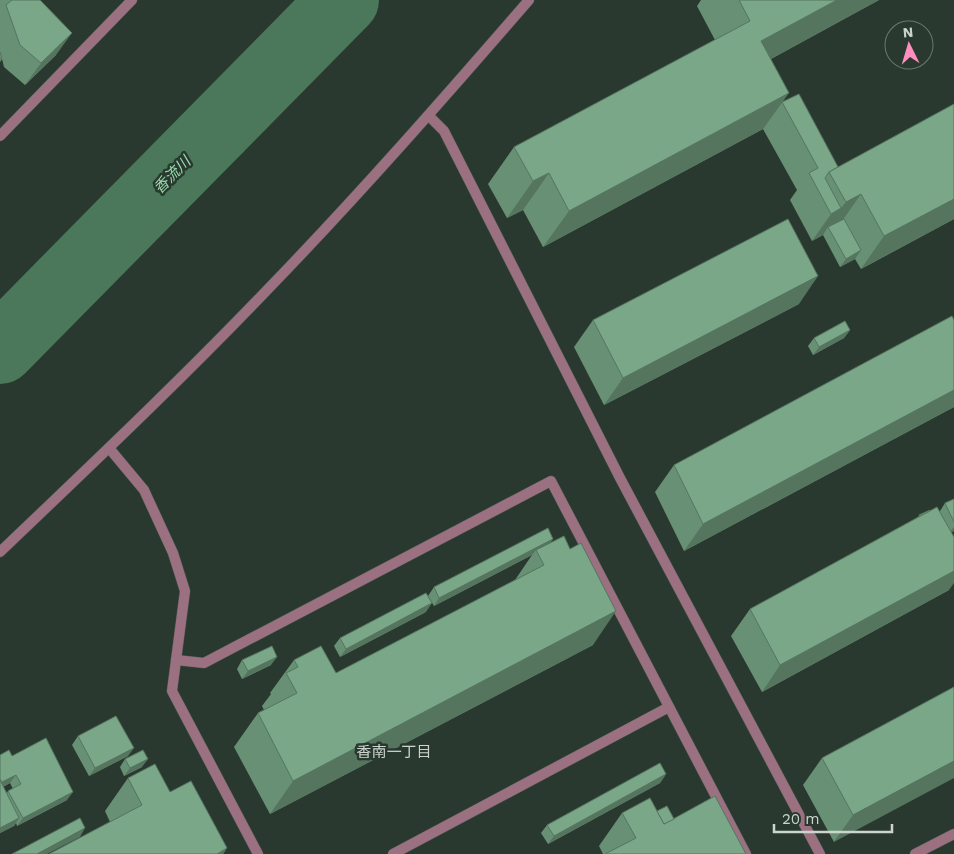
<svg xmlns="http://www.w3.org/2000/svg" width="954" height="854" viewBox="0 0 954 854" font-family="'Work Sans','Noto Sans JP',sans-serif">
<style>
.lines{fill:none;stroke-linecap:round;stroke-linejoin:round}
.river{stroke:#4b785b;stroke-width:70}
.street-casing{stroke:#47554c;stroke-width:11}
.street{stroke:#9b7181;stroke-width:10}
.wall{fill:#689075;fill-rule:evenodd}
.shaded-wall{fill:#55755f}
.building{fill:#79a788;stroke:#55755f}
.labels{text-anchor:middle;stroke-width:5;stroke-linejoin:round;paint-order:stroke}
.water-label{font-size:15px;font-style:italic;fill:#96deaf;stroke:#2a392f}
.neighbourhood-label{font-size:15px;fill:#cbd5ce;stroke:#2a392f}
</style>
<rect width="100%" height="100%" fill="#2a392f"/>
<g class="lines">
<polyline class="river" points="0,349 344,0"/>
<defs>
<g id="street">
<polyline points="429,116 444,131 620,478 820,854"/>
<polyline points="0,136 132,0"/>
<polyline points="109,448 144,490 173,553 185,591 172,691 258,854"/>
<path d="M 0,552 C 91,465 182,379 269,288 C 359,195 444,98 529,0"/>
<polyline points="176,660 204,663 551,481 746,854"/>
<polyline points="393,854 669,707"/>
<polyline points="915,854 954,834"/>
</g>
</defs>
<use href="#street" class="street-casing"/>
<use href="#street" class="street"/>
</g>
<g class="wall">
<polygon points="0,0 40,0 56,55 25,85 4,67 2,59 0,62"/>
<polygon points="701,0 879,0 771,59 782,102 838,167 954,104 954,219 861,269 855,259 840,267 823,235 812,241 790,200 797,190 763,129 543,247 523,210 507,218 488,184 514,147 715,40 697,6"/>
<polygon points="799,304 604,405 574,347 593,320"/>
<polygon points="954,320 954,407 684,551 655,492 674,465"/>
<polygon points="850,330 844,338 813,355 808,346 814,338"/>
<polygon points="954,499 954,531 951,532 949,590 762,692 731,636 750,609 918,517 919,515 930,511 940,511 945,503"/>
<polygon points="551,542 593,645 270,814 234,747 258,713 264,710 262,706 271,694 270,693 294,660 336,673 515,580 532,555 434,606 428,596 434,587"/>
<polygon points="426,612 340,657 334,646 340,638"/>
<polygon points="242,660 271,665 242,679 237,669"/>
<polygon points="954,687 834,842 803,785 822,758"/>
<polygon points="78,736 128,756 89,776 72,745"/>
<path d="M 0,755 L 12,756 L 67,800 L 17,826 L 16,823 L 14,826 L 0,833 ZM 10,783 L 13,789 L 8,791 L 7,793 L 3,787 Z"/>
<polygon points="125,759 142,767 124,776 120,767"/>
<polygon points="666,774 660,783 548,844 541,833 547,825"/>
<polygon points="128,778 170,792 227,848 223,854 49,854 110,822 105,811"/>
<polygon points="657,811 674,819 746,854 603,854 599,846 622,813"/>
</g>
<g class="shaded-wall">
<polygon points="837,0 879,0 735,78 761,41"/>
<polygon points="72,33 56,55 25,85 41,63"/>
<polygon points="789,93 763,129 543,247 569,211"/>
<polygon points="549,173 523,210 507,218 533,181"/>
<polygon points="861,194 838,227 828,227 823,235 812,241 831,214 841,208 846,202"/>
<polygon points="954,199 954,219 861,269 884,236"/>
<polygon points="861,250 855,259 840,267 846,259"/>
<polygon points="818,276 799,304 604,405 623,378"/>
<polygon points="850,330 844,338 813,355 819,347"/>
<polygon points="954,390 954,407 684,551 703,524"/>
<polygon points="954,527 954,531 949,533"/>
<polygon points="553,539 548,547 536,550 532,555 434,606 439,598"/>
<polygon points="954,571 954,583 949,590 762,692 780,665"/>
<polygon points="432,603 426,612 340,657 346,649"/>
<polygon points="616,611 593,645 270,814 293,781"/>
<polygon points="277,657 271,665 242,679 248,671"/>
<polygon points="134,748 128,756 89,776 95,768"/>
<polygon points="148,759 142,767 124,776 130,768"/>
<polygon points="954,761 954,778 834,842 853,815"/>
<polygon points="666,774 660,783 548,844 554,836"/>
<polygon points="16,775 10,783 0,788 0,785 2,782"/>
<polygon points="73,792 67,800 17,826 23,818"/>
<polygon points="19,818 14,826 0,833 0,828"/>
<polygon points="85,828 80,837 47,854 37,854"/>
<polygon points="227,848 223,854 217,854"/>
</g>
<g class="building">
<polygon points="12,0 40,0 72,33 41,63 20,45 6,5"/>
<polygon points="739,0 837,0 761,41 789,93 569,211 549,173 533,181 514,147 750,21"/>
<polygon points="0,52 2,58 0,59"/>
<polygon points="799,94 838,167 829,172 825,178 841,208 831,214 809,173 818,168 782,102"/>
<polygon points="954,104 954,199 884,236 861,194 846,202 829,172"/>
<polygon points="788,219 818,276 623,378 593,320"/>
<polygon points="844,219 861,250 846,259 828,227"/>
<polygon points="952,316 954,320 954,390 703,524 674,465"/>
<polygon points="845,321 850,330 819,347 814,338"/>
<polygon points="954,499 954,522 945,503"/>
<polygon points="937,507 954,537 954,571 780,665 750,609"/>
<polygon points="930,510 930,511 920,516 919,515"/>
<polygon points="548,528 553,539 439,598 434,587"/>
<polygon points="564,536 570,549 581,543 616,611 293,781 258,713 297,693 286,673 298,667 294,660 321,646 336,673 544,565 536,550"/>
<polygon points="426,593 432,603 346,649 340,638"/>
<polygon points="272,646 277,657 248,671 242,660"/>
<polygon points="954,687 954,761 853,815 822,758"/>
<polygon points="116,716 134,748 95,768 78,736"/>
<polygon points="46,738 73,792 23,818 8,791 21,784 16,775 2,782 0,779 0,755 9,750 12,756"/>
<polygon points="143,750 148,759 130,768 125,759"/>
<polygon points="660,763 666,774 554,836 547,825"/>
<polygon points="155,764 170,792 191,781 227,848 217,854 49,854 142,805 128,778"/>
<polygon points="0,780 19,818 0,828"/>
<polygon points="715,796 746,854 605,854 636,838 622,813 650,798 664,824"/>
<polygon points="667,806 674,819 664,824 657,811"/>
<polygon points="80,818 85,828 37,854 12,854"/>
</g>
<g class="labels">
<g class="water-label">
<text transform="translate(172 175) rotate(-45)" y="5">香流川</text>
</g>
<g class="neighbourhood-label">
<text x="394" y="757">香南一丁目</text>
</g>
</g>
<g transform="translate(909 45) rotate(355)"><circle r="24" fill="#2a392f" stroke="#6a776f"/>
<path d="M0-4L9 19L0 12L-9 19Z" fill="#fe8ebd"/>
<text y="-8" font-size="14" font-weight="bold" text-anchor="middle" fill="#cbd5ce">N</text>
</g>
<path d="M774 824v8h118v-8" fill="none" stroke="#cbd5ce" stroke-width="2.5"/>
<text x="782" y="824" font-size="15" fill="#cbd5ce" stroke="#2a392f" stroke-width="4" paint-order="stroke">20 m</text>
</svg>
